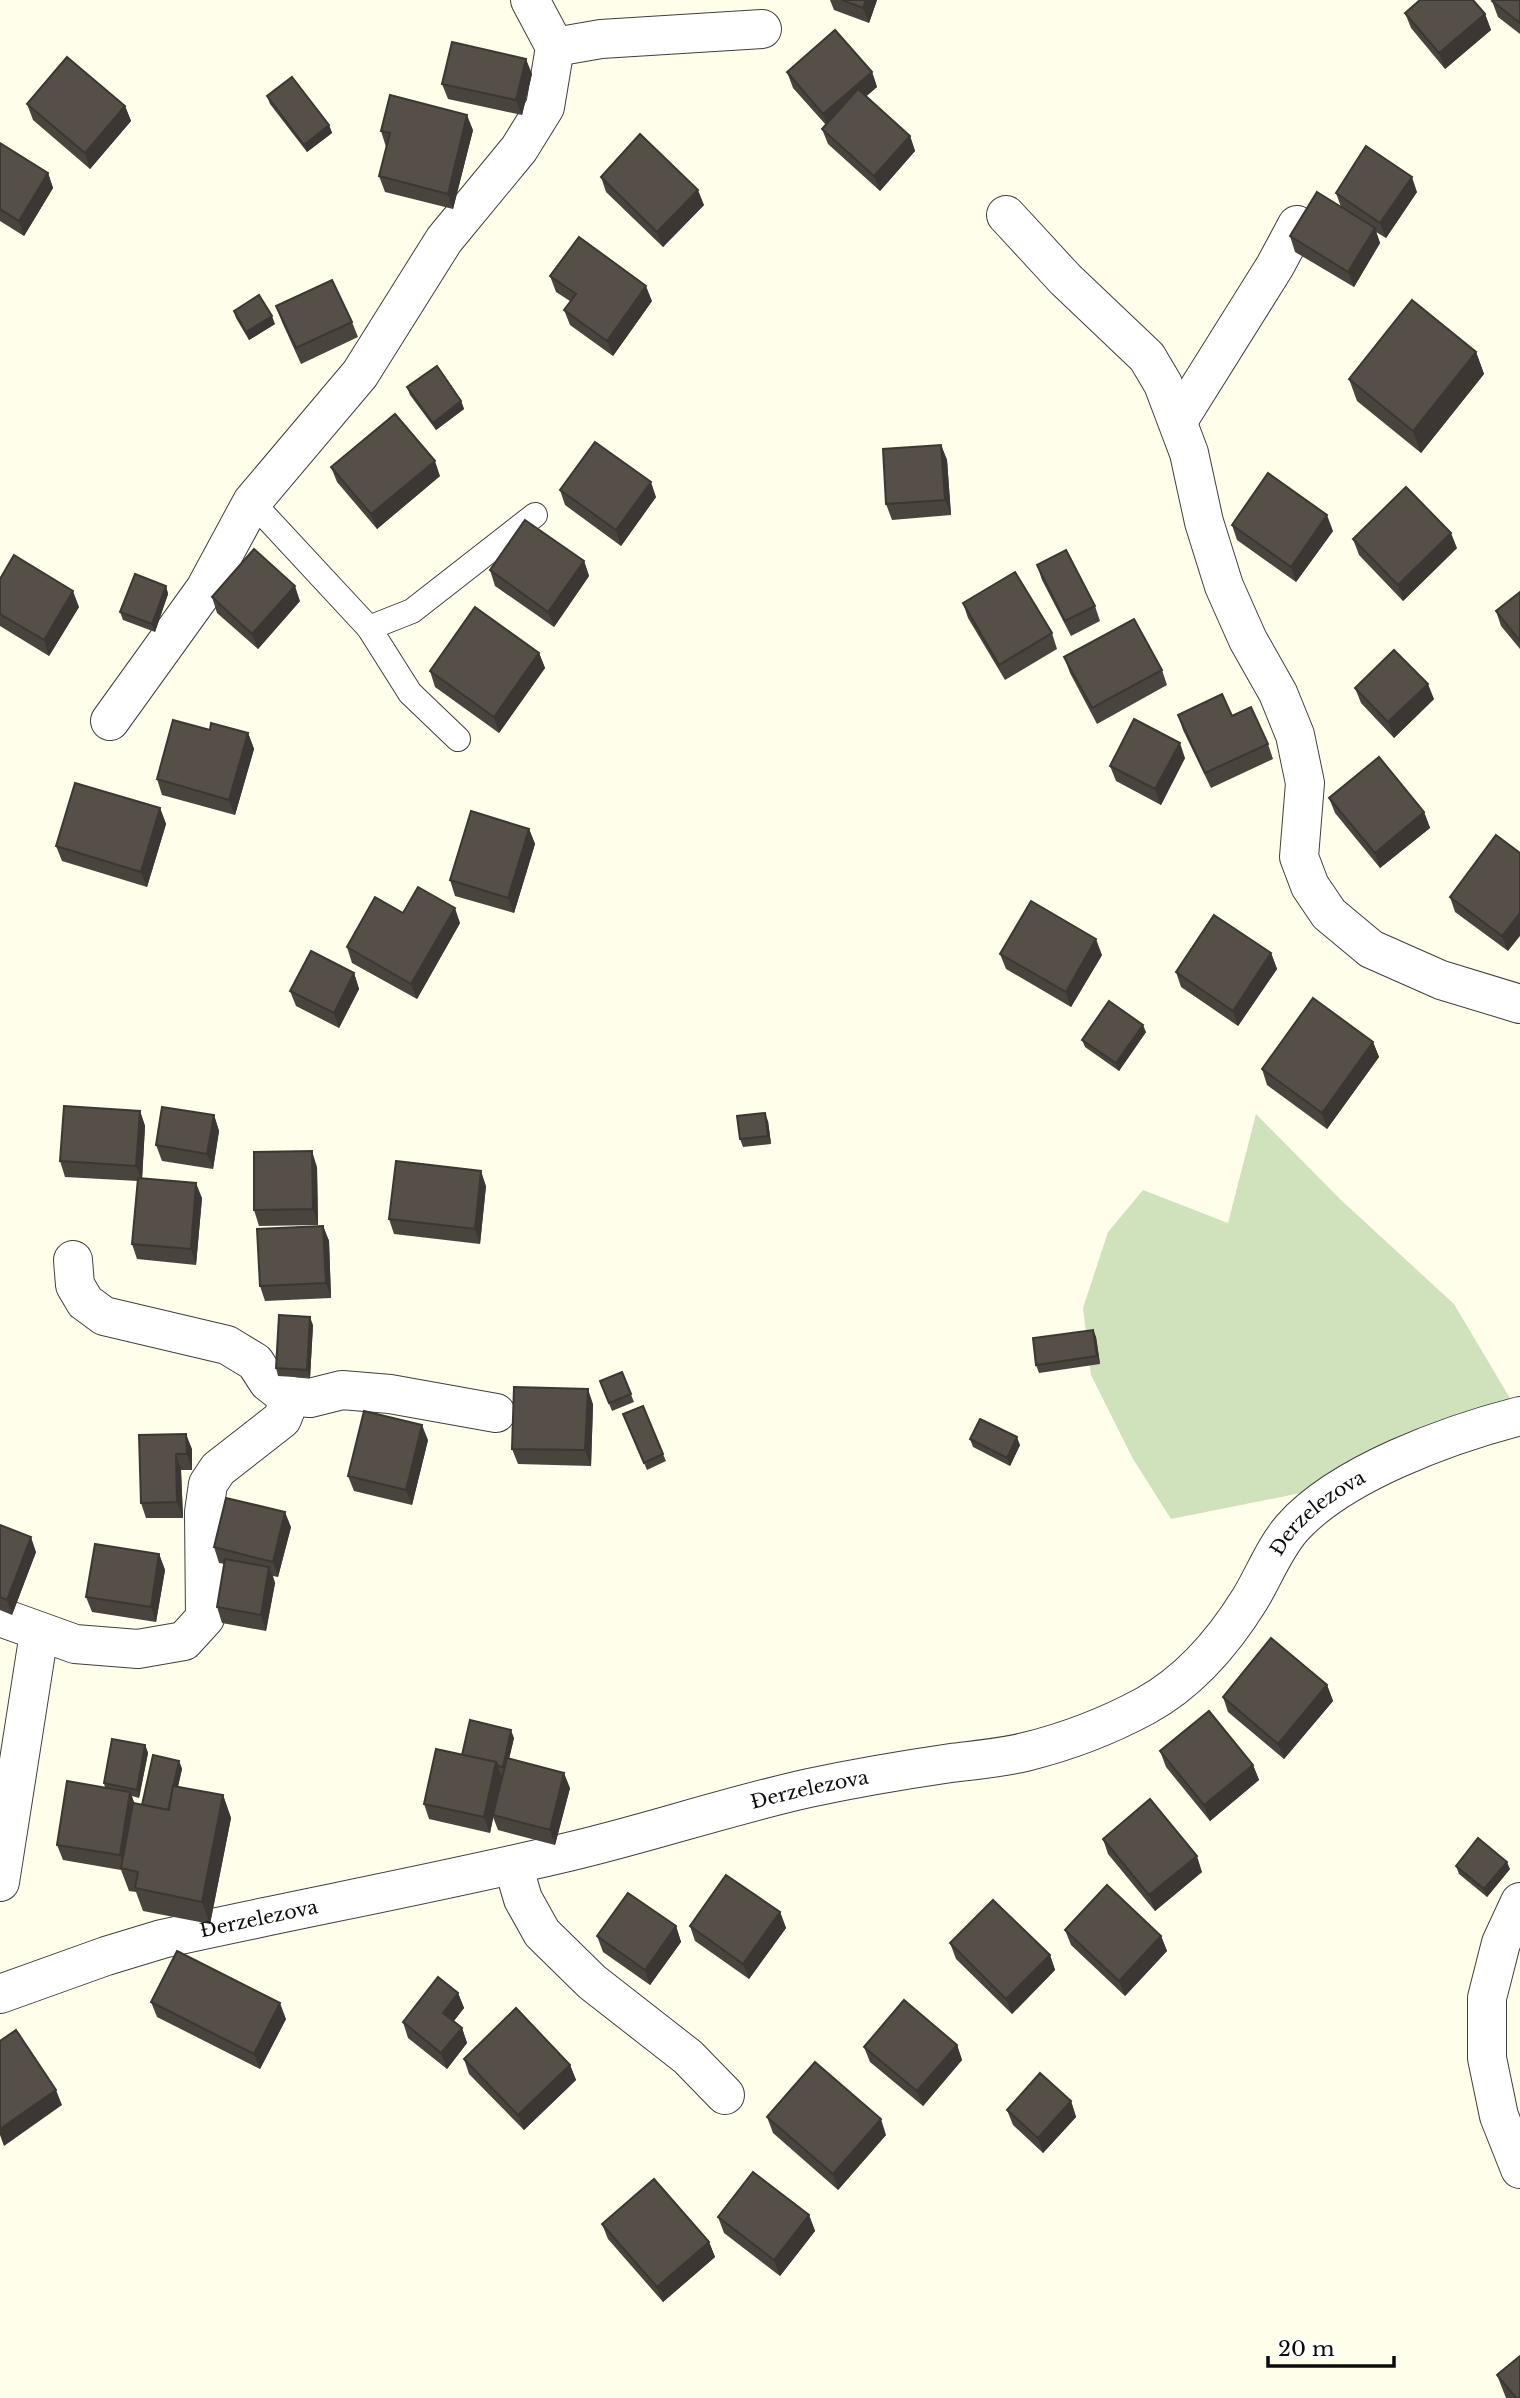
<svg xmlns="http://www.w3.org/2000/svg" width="1520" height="2398" viewBox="0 0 1520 2398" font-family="'Libre Baskerville',serif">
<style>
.cemetery{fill:#d0e2bb}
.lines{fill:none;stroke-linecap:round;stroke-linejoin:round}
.lane-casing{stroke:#3f3f3f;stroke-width:26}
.street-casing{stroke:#3f3f3f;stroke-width:40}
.lane{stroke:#fff;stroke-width:24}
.street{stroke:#fff;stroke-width:38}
.wall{fill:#49443e}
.shaded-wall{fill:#3c3732}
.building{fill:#554f48;stroke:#3c3732;stroke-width:2}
.labels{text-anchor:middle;stroke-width:7;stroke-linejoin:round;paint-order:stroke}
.street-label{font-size:19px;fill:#0c0c0c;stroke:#fff}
</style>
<rect width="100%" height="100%" fill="#fffeeb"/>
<polygon class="cemetery" points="1256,1114 1341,1200 1454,1304 1514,1405 1306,1492 1171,1519 1133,1459 1091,1375 1083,1308 1108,1232 1143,1190 1228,1223"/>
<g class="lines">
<defs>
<g id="lane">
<polyline points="252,502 369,628 410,693 458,739"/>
<polyline points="369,628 412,611 535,515"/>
</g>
<g id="street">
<polyline points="555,47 601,39 762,29"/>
<polyline points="1006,215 1065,279 1147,357 1163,384 1189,453 1204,522 1224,586 1248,640 1278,693 1295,735 1305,783 1299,857 1310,886 1329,914 1371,949 1441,980 1520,1004"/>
<polyline points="1178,421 1275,266 1297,225"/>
<polyline points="110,721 205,589 252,502 360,374 444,240 519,149 545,107 555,47 530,0"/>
<polyline points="73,1260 75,1285 85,1302 104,1316 227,1345 255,1362 268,1382 282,1393 291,1396 310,1398 342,1390 390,1394 496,1413"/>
<polyline points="0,1617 75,1644 138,1649 184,1641 205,1618 204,1512 208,1484 218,1469 282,1419 291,1396"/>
<polyline points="513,1865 523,1899 542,1933 592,1982 688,2057 725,2095"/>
<polyline points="0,1882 39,1633"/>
<polyline points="1520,1902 1501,1943 1487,1998 1487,2058 1499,2116 1520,2169"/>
<path id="s1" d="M 0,1994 L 106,1956 L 162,1939 C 297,1909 433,1884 568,1852 C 649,1833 728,1806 809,1788 C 856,1778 903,1770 951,1763 C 975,1760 1001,1758 1025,1752 C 1066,1742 1108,1726 1145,1706 C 1189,1682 1224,1641 1250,1599 C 1264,1576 1274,1549 1292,1528 C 1341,1473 1450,1434 1520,1416"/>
</g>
</defs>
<use href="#lane" class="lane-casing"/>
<use href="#street" class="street-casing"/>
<use href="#lane" class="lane"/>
<use href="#street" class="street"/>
</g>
<g class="wall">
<polygon points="830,0 877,0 869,23 834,10"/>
<polygon points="1520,0 1520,34 1498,17 1492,1"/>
<polygon points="1405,13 1485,14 1491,30 1445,69 1411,28"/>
<polygon points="787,72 872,72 877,87 866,96 910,136 915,151 880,191 828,144 822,129 826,125 793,88"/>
<polygon points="532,74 522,115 448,99 442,84"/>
<polygon points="267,96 329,125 332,133 307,152 270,104"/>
<polygon points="27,104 125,106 131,121 90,169 33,120"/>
<polygon points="473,130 453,209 385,192 379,176 386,147 381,131"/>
<polygon points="0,143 48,173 53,188 24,236 0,221"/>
<polygon points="601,177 704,205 663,247 606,192"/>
<polygon points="1417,192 1386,238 1376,232 1380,243 1354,287 1295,252 1290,236 1341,207 1336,193"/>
<polygon points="550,276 652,301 613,356 570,325 564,310 570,301 556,292"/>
<polygon points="276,306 352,322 358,337 301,364 282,322"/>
<polygon points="234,311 275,324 249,340 236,318"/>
<polygon points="1476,352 1484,374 1421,453 1357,401 1349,379"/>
<polygon points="407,387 461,401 464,409 436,430 410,395"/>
<polygon points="941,445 947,460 951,515 892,520 886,504"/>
<polygon points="331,467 440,476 377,529 337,482"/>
<polygon points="560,490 656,497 621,546 565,505"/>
<polygon points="1232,525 1333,531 1296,582 1237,540"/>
<polygon points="1353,539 1457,548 1403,601 1359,555"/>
<polygon points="584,561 589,576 554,627 495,586 490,570"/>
<polygon points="1037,565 1095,606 1100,621 1071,636 1042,580"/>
<polygon points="0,579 79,607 49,656 0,626"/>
<polygon points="166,586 168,594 155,632 123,620 120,612"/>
<polygon points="1520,592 1520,649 1501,626 1496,611"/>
<polygon points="212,597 300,601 258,649 217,613"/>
<polygon points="963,603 1052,633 1057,649 1005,680 968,618"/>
<polygon points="539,653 545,668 499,733 435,687 430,671"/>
<polygon points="1064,657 1162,670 1167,685 1097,724 1070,673"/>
<polygon points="1355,688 1434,699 1394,738 1361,703"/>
<polygon points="1178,715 1232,716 1268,744 1273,759 1211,788 1183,730"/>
<polygon points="210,730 248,733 254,749 235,815 162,795 157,779"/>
<polygon points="1185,758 1161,805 1116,781 1110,766"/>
<polygon points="1329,798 1424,812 1430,828 1380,868 1335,813"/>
<polygon points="160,808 166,824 147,887 62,861 56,846"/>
<polygon points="529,829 535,844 514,913 455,896 450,880"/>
<polygon points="1520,853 1508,951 1455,912 1450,897"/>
<polygon points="403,913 460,923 417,999 352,963 347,947"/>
<polygon points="1271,953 1277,969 1238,1026 1181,987 1176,972"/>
<polygon points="1000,954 1102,955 1071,1007 1006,969"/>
<polygon points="354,973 359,989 339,1028 296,1006 290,991"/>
<polygon points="1146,1032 1119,1071 1085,1047 1082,1040"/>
<polygon points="1373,1042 1379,1057 1327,1129 1267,1085 1262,1069"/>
<polygon points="140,1111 145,1126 142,1178 202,1198 196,1265 137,1259 132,1244 138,1181 65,1177 60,1161"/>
<polygon points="214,1115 219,1131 213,1169 162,1161 156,1145"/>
<polygon points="768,1121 771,1144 743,1147 740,1139"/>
<polygon points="317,1167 318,1225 259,1226 254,1210"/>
<polygon points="486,1186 480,1244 394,1234 389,1219"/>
<polygon points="323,1226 329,1241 331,1298 265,1301 260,1286"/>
<polygon points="313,1325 310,1378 278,1376 276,1368"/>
<polygon points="1093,1330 1096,1337 1100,1364 1039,1373 1036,1365"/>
<polygon points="622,1372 634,1402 612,1411 600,1381"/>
<polygon points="593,1404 591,1466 518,1464 512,1449"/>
<polygon points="623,1414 663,1454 666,1461 647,1470"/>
<polygon points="139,1435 192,1449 192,1470 181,1470 183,1518 146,1518 141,1503"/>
<polygon points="970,1439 1020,1445 1010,1466 973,1447"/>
<polygon points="428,1440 412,1505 354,1491 348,1476"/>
<polygon points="0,1525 36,1552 12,1615 0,1610"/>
<polygon points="291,1527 278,1577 273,1576 275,1583 266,1631 222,1623 217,1607 225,1564 219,1563 214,1547"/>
<polygon points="159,1554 165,1570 156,1622 92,1612 86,1597"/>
<polygon points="1327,1685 1333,1701 1284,1759 1228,1712 1223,1697"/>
<polygon points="514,1738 509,1759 570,1788 555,1845 498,1830 493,1817 490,1833 429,1819 424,1804 462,1755"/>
<polygon points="145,1745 148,1753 139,1798 132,1796 134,1803 142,1805 179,1761 182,1769 178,1787 223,1795 231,1818 210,1924 143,1911 136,1892 129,1891 121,1870 63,1860 57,1845 105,1788 104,1783"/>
<polygon points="1160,1751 1253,1765 1259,1780 1210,1821 1166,1767"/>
<polygon points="1103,1839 1202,1872 1155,1911 1108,1854"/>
<polygon points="1456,1866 1510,1869 1487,1897 1459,1874"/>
<polygon points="780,1912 786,1928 749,1979 695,1941 690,1926"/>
<polygon points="676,1926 681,1942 650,1985 603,1952 597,1936"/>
<polygon points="1065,1930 1161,1936 1167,1951 1125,1996 1071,1945"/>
<polygon points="950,1943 1050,1955 1055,1970 1012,2014 956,1959"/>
<polygon points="458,1993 464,2008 454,2021 462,2028 467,2043 447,2069 408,2038 403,2022"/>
<polygon points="151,2002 286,2019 260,2069 157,2017"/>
<polygon points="957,2045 962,2060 923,2106 870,2062 864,2047"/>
<polygon points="464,2059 570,2065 576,2080 524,2130 469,2074"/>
<polygon points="1071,2101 1076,2117 1043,2153 1013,2125 1007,2110"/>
<polygon points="767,2117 886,2135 838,2190 773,2133"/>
<polygon points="809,2215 815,2231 780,2276 724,2233 718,2217"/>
<polygon points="602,2224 709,2242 715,2257 663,2302 608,2239"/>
<polygon points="1497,2375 1520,2398 1506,2398"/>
</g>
<g class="shaded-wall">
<polygon points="866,0 877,0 869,23 863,8"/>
<polygon points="1485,14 1491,30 1445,69 1439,53"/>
<polygon points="526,59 532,74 522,115 516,100"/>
<polygon points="872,72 877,87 829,129 823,114"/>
<polygon points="125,106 131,121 90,169 85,153"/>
<polygon points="467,115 473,130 453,209 448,194"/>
<polygon points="329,125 332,133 307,152 304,145"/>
<polygon points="910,136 915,151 880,191 874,176"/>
<polygon points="48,173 53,188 24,236 19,221"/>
<polygon points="1412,177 1417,192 1386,238 1380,223"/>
<polygon points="698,190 704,205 663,247 657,232"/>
<polygon points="1375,228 1380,243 1354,287 1348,272"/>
<polygon points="646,286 652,301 613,356 607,341"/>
<polygon points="272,316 275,324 249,340 246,332"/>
<polygon points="1476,352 1484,374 1421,453 1413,431"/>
<polygon points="461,401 464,409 436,430 433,423"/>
<polygon points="941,445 947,460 951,515 945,500"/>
<polygon points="435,461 440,476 377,529 371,514"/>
<polygon points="651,482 656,497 621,546 616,530"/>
<polygon points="1327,515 1333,531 1296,582 1291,567"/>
<polygon points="1451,533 1457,548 1403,601 1398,585"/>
<polygon points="584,561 589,576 554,627 548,612"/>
<polygon points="166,586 168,594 155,632 152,624"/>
<polygon points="295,586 300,601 258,649 252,634"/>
<polygon points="73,591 79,607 49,656 44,640"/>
<polygon points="539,653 545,668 499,733 494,717"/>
<polygon points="1428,684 1434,699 1394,738 1388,722"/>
<polygon points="248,733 254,749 235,815 229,800"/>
<polygon points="1180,743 1185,758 1161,805 1155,789"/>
<polygon points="160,808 166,824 147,887 141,872"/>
<polygon points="1424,812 1430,828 1380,868 1375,853"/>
<polygon points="529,829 535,844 514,913 508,898"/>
<polygon points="455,908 460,923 417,999 411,984"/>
<polygon points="1520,913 1520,936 1508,951 1502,936"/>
<polygon points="1096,939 1102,955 1071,1007 1066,992"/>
<polygon points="1271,953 1277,969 1238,1026 1233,1011"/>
<polygon points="354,973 359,989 339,1028 334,1013"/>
<polygon points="1143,1025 1146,1032 1119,1071 1116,1063"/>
<polygon points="1373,1042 1379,1057 1327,1129 1322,1113"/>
<polygon points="140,1111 145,1126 142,1181 136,1166"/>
<polygon points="765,1113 768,1121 771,1144 768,1136"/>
<polygon points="214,1115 219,1131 213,1169 207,1154"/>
<polygon points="312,1151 317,1167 318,1225 313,1209"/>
<polygon points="481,1171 486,1186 480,1244 475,1229"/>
<polygon points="196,1183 202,1198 196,1265 191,1249"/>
<polygon points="323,1226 329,1241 331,1298 326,1283"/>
<polygon points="310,1317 313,1325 310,1378 307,1370"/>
<polygon points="1093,1330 1096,1337 1100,1364 1097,1356"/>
<polygon points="588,1389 593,1404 591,1466 585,1450"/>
<polygon points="422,1425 428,1440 412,1505 406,1490"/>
<polygon points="186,1434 192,1449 192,1470 187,1454"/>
<polygon points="1017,1437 1020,1445 1010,1466 1007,1458"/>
<polygon points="176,1454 181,1470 183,1518 177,1502"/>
<polygon points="285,1512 291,1527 278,1577 273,1562"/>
<polygon points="31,1537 36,1552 12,1615 7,1600"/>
<polygon points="159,1554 165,1570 156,1622 151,1607"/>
<polygon points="269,1567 275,1583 266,1631 261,1615"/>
<polygon points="1327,1685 1333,1701 1284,1759 1278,1744"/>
<polygon points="511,1730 514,1738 505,1775 503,1767"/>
<polygon points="145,1745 148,1753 139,1798 137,1790"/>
<polygon points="179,1761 182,1769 170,1819 167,1811"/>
<polygon points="496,1762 502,1778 490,1833 484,1817"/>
<polygon points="1253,1765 1259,1780 1210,1821 1204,1805"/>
<polygon points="564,1773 570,1788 555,1845 550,1830"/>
<polygon points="130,1792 136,1807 125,1871 120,1855"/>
<polygon points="223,1795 231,1818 210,1924 202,1902"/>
<polygon points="1197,1856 1202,1872 1155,1911 1149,1895"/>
<polygon points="1507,1862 1510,1869 1487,1897 1484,1889"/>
<polygon points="780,1912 786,1928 749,1979 743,1964"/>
<polygon points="676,1926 681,1942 650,1985 645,1970"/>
<polygon points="1161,1936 1167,1951 1125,1996 1119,1981"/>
<polygon points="1050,1955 1055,1970 1012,2014 1006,1999"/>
<polygon points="458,1993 464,2008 448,2028 443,2013"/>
<polygon points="280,2003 286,2019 260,2069 254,2054"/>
<polygon points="462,2028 467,2043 447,2069 441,2053"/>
<polygon points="957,2045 962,2060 923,2106 917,2091"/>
<polygon points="570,2065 576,2080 524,2130 518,2115"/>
<polygon points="56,2090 62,2105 4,2146 0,2135 0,2129"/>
<polygon points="1071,2101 1076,2117 1043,2153 1038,2138"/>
<polygon points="881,2119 886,2135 838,2190 833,2174"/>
<polygon points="809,2215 815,2231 780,2276 774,2260"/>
<polygon points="709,2242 715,2257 663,2302 657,2287"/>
</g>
<g class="building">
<polygon points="842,0 866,0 863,8"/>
<polygon points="1420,0 1473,0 1485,14 1439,53 1405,13"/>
<polygon points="1493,0 1520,0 1520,23 1492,1"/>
<polygon points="835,30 872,72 823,114 787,72"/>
<polygon points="452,42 526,59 516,100 442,84"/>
<polygon points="67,57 125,106 85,153 27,104"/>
<polygon points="292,77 329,125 304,145 267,96"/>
<polygon points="858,89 910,136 874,176 822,129"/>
<polygon points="390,95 467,115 448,194 379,176 390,133 381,131"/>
<polygon points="640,134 698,190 657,232 601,177"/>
<polygon points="0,143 48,173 19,221 0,209"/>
<polygon points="1366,146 1412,177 1380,223 1336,193"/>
<polygon points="1317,192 1375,228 1348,272 1290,236"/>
<polygon points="579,237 646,286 607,341 564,310 576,294 550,276"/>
<polygon points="332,280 352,322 296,348 276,306"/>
<polygon points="259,295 272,316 246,332 234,311"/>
<polygon points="1412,300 1476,352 1413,431 1349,379"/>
<polygon points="437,366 461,401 433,423 407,387"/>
<polygon points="395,414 435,461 371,514 331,467"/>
<polygon points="595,442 651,482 616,530 560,490"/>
<polygon points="941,445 945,500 886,504 883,449"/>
<polygon points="1268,473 1327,515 1291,567 1232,525"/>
<polygon points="1406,487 1451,533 1398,585 1353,539"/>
<polygon points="525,520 584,561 548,612 490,570"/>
<polygon points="254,549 295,586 252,634 212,597"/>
<polygon points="1066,550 1095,606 1065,621 1037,565"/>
<polygon points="14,555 73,591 44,640 0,614 0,579"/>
<polygon points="1015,572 1052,633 999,665 963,603"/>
<polygon points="135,574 166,586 152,624 120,612"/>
<polygon points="1520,592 1520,641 1496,611"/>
<polygon points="475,607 539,653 494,717 430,671"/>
<polygon points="1134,619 1162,670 1092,708 1064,657"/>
<polygon points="1394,650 1428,684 1388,722 1355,688"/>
<polygon points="1222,694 1232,716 1251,707 1268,744 1205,773 1178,715"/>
<polygon points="1134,719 1180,743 1155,789 1110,766"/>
<polygon points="173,720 210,730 211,723 248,733 229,800 157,779"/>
<polygon points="1379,757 1424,812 1375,853 1329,798"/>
<polygon points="75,783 160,808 141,872 56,846"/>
<polygon points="471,811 529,829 508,898 450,880"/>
<polygon points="1496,835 1520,853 1520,913 1502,936 1450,897"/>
<polygon points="418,887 455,908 411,984 347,947 375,897 403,913"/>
<polygon points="1031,901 1096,939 1066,992 1000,954"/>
<polygon points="1214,915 1271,953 1233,1011 1176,972"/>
<polygon points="311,951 354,973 334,1013 290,991"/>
<polygon points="1313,998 1373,1042 1322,1113 1262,1069"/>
<polygon points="1109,1001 1143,1025 1116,1063 1082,1040"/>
<polygon points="64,1106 140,1111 136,1166 60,1161"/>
<polygon points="162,1107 214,1115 207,1154 156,1145"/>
<polygon points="765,1113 768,1136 740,1139 737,1116"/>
<polygon points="312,1151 313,1209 254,1210 254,1152"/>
<polygon points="396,1161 481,1171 475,1229 389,1219"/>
<polygon points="138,1178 196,1183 191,1249 132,1244"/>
<polygon points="323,1226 326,1283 260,1286 257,1229"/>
<polygon points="279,1315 310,1317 307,1370 276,1368"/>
<polygon points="1093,1330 1097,1356 1036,1365 1033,1338"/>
<polygon points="622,1372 631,1394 609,1403 600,1381"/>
<polygon points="514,1387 588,1389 585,1450 512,1449"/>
<polygon points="643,1406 663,1454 644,1463 623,1414"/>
<polygon points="364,1411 422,1425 406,1490 348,1476"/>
<polygon points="980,1419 1017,1437 1007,1458 970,1439"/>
<polygon points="186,1434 187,1454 176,1454 177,1502 141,1503 139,1435"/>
<polygon points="226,1498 285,1512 273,1562 214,1547"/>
<polygon points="0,1525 31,1537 7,1600 0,1597"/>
<polygon points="95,1544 159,1554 151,1607 86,1597"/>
<polygon points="225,1559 269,1567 261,1615 217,1607"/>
<polygon points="1271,1638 1327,1685 1278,1744 1223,1697"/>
<polygon points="1209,1711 1253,1765 1204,1805 1160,1751"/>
<polygon points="470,1720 511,1730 503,1767 498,1766 496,1762 462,1755"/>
<polygon points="112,1739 145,1745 137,1790 104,1783"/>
<polygon points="436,1749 496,1762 484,1817 424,1804"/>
<polygon points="153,1755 179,1761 168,1810 142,1805"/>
<polygon points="507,1758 564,1773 550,1830 493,1815"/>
<polygon points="67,1781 130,1792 120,1855 57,1845"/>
<polygon points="173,1786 223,1795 202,1902 135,1888 138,1872 121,1868 133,1803 169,1810"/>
<polygon points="1150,1799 1197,1856 1149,1895 1103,1839"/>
<polygon points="1478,1838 1507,1862 1484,1889 1456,1866"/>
<polygon points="726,1875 780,1912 743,1964 690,1926"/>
<polygon points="1107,1885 1161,1936 1119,1981 1065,1930"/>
<polygon points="628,1893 676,1926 645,1970 597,1936"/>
<polygon points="993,1900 1050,1955 1006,1999 950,1943"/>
<polygon points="177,1951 280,2003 254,2054 151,2002"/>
<polygon points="438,1977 458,1993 443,2013 462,2028 441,2053 403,2022"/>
<polygon points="904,2000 957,2045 917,2091 864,2047"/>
<polygon points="516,2008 570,2065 518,2115 464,2059"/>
<polygon points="16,2030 56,2090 0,2129 0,2041"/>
<polygon points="815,2062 881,2119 833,2174 767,2117"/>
<polygon points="1040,2073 1071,2101 1038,2138 1007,2110"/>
<polygon points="753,2172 809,2215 774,2260 718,2217"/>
<polygon points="654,2179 709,2242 657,2287 602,2224"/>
<polygon points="1520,2356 1520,2398 1516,2398 1497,2375"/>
</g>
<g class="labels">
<g class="street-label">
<text dy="7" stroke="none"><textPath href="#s1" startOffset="1447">Đerzelezova</textPath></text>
<text dy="7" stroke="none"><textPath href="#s1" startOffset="836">Đerzelezova</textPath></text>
<text dy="7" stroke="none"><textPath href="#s1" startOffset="270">Đerzelezova</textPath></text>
</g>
</g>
<path d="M1268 2356v10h126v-10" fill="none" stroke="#0c0c0c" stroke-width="3.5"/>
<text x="1278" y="2356" font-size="21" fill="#0c0c0c" stroke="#ffffff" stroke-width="5" paint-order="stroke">20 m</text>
</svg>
